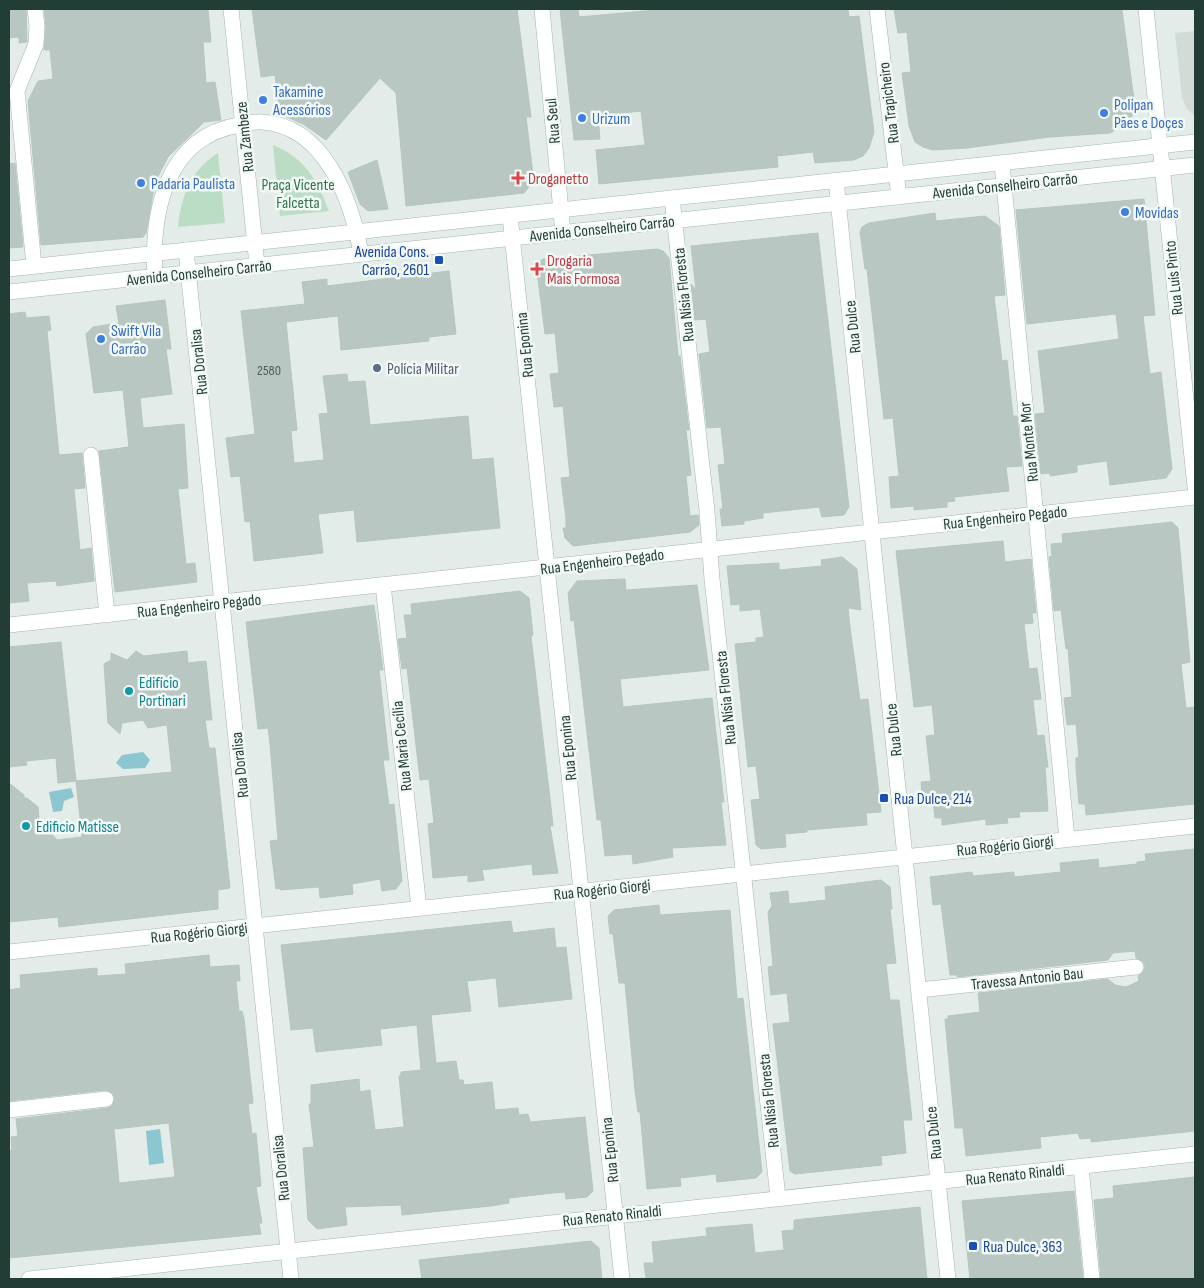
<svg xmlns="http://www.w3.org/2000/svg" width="1204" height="1288" viewBox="0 0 1204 1288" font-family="'Sofia Sans Condensed',sans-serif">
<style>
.built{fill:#d1dcd7}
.green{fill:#bcddc5}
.water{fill:#8bc6d1}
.building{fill:#b8c7c1;stroke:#b5c6bf;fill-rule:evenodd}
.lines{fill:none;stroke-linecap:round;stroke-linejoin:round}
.street-casing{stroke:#a5b4af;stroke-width:16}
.secondary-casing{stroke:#a1b8b0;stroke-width:16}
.street{stroke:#fff;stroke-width:15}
.secondary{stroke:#fff;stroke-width:15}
.shop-dot{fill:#3f7fe0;stroke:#f3f9f6;stroke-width:2}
.health-dot{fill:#e0444e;stroke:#f3f9f6;stroke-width:2}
.transit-dot{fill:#1a4fb4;stroke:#f3f9f6;stroke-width:2}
.service-dot{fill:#5c6f8a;stroke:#f3f9f6;stroke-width:2}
.culture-dot{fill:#0f9aa8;stroke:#f3f9f6;stroke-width:2}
.labels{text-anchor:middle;stroke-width:5;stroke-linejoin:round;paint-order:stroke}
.number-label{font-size:14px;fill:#486059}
.shop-label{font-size:16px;fill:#366cbe;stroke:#f3f9f6;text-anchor:start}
.street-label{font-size:16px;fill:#223d36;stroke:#f3f9f6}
.health-label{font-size:16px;fill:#be3a42;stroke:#f3f9f6;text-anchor:start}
.park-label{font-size:16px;fill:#2d7448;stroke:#f3f9f6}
.transit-label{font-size:16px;fill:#164399;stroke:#f3f9f6;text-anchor:start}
.service-label{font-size:16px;fill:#4e5e75;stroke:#f3f9f6;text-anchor:start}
.culture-label{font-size:16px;fill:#0d838f;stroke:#f3f9f6;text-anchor:start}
</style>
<rect width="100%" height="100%" fill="#e3ece8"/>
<polygon class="built" points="1195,31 1195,116 1187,109 1182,98 1175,33"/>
<g class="green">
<path d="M 273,145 C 306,159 316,179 329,211 L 280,216 Z"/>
<path d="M 218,153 L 225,223 L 178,227 C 181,196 190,171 218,153 Z"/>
</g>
<g class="water">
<polygon points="143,752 150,760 145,768 123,769 116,763 122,755"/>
<polygon points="71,788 74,797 64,801 62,811 53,812 49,792"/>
<polygon points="160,1129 164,1163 149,1165 146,1131"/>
</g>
<g class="building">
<polygon points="9,9 26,9 27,42 19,43 19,37 9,38"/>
<polygon points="44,9 208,9 211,42 203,42 206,83 215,82 221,120 204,122 168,157 155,182 146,233 143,237 41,245 28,101 38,81 53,79 50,50 44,50 46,27"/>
<polygon points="252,9 517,9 531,117 526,117 533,174 529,187 524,193 406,206 396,93 380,78 326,140 303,124 280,114 275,75 261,77"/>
<polygon points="560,9 578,9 579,17 666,9 848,9 849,17 859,16 874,132 869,148 863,156 854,160 815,163 813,152 777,156 778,167 599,184 596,150 645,145 641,111 598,116 600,139 574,140"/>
<polygon points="894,9 1122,10 1135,107 1130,121 1110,133 1050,137 967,148 933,150 923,147 915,142 909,126 902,73 911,72 907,32 898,33"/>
<polygon points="377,160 388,209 368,211 360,204 348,172"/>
<polygon points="15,163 23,247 9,248 9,164"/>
<polygon points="1144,199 1155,315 1143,316 1150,374 1161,372 1172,469 1166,478 1110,485 1107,461 1077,465 1077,472 1050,476 1050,473 1041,474 1035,414 1045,413 1038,351 1119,339 1116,314 1027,324 1016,210"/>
<polygon points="935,213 936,221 985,216 999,226 1005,295 994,296 1002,361 1007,360 1013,416 1017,416 1022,466 1006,467 1009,491 954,497 955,501 947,502 947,507 914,510 914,506 891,508 889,477 899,476 893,418 884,419 867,269 865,269 860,232 862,227 869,223"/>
<polygon points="818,233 849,507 844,515 822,517 819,507 763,513 763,518 744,521 744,524 722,526 720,509 723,509 718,465 725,464 721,427 707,428 699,354 710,352 706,319 695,320 691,284 696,290 691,246"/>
<polygon points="657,249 663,251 669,258 678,356 680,356 689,430 686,430 691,475 686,476 690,516 698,515 699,525 690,532 573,546 565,538 563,528 566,528 566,519 561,478 570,477 563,406 554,407 550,374 559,373 555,333 545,334 536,264 543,259"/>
<polygon points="449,271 456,334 429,337 429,341 341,350 338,316 286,322 297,430 291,431 294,463 324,460 319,414 328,413 323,376 347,374 348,382 365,381 370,425 468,416 472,460 493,458 500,528 357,542 354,510 318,514 323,553 254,561 250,521 245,522 240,476 231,477 226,438 255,434 241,311 305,304 302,282 327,279 327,286"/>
<polygon points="165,300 171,349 166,349 172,394 140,398 143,428 184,424 188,488 178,489 186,564 195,563 197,582 115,592 99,451 129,447 124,399 123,390 94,393 86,334 93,327 119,323 116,306"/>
<polygon points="25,312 26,318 49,316 51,330 47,331 59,455 82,453 85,488 74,489 80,550 91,548 94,581 57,586 56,581 27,583 29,601 9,603 9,314"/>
<polygon points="1172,522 1178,528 1190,662 1181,664 1186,708 1195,707 1195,804 1086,815 1085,804 1079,804 1076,768 1076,758 1079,757 1076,724 1067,725 1064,698 1072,697 1068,648 1066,649 1061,610 1054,611 1049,557 1052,556 1051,544 1063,543 1062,534"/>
<polygon points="1003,541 1005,562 1031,559 1036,613 1032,613 1033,623 1024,624 1029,669 1037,668 1041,699 1033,700 1037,736 1044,735 1048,767 1045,767 1048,811 1019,812 1020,817 1007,818 1008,823 986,825 986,819 942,825 942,818 935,818 933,802 923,803 921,782 931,781 926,736 935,735 932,705 914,707 896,551"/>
<polygon points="842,557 857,569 861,610 848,608 850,627 860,700 868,699 881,812 866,813 867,825 807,830 807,832 785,834 786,847 761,849 756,845 751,800 760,799 756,766 748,767 735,644 756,642 756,638 764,637 760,609 740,611 740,604 731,605 727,566 779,563 779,570 822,566 821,560"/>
<polygon points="625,579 626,590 697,585 709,670 620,679 623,707 712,698 724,802 721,802 726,845 672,848 673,857 633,864 632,854 605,856 601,820 597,820 574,620 571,621 568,593 577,581"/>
<polygon points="520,591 529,598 533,635 531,636 552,816 553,826 550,826 558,873 533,875 532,864 482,870 484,880 468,882 468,875 433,878 428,824 434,823 429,779 420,780 407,668 402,669 398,639 407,638 404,615 412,615 411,604"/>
<polygon points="374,605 383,670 379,670 389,760 383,760 389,805 394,804 402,881 396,889 382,891 380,879 352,884 353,894 320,898 319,887 280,890 280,888 276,889 270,841 278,840 270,744 268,728 258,729 246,622"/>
<polygon points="61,642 76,781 58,783 56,758 26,761 27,765 9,767 9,647"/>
<polygon points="136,651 144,656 187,651 188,663 206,661 212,720 205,720 209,748 215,748 230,888 218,890 218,909 59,927 58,917 9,922 9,783 24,795 24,798 27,798 38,807 39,819 57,840 82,837 76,781 172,772 167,725 148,728 143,720 122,723 120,734 108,723 104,664 111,660 111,653 127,660"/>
<polygon points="1195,849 1195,1131 1091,1142 1091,1138 1080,1139 1078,1133 1040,1137 1041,1148 966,1156 963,1128 955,1128 945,1019 948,1019 948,1016 980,1012 978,993 1108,979 1115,985 1126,987 1139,981 1138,976 1144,971 1145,966 1143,961 1136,958 1135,951 1113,953 1108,960 957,977 957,975 950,975 941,904 933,905 930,877 972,872 973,876 1014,872 1014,877 1061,872 1060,863 1098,859 1099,868 1137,864 1137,862 1146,861 1145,854"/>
<polygon points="881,880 890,887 892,909 890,909 896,963 886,964 890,1000 899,1000 912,1120 903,1120 906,1153 881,1156 882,1165 795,1174 790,1171 773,1024 790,1022 787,993 771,995 768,967 773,966 768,912 772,906 770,893 788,891 789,904 826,900 825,887"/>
<polygon points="659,905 660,915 730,910 737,999 743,998 762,1172 756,1178 717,1182 716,1174 680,1178 681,1186 647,1189 640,1112 638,1112 635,1090 625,983 619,983 613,934 610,934 608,916 614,910"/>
<polygon points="511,921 513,933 554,928 556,948 566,947 572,999 499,1007 496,978 467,981 471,1011 431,1015 436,1063 456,1061 459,1080 463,1080 464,1085 492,1082 495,1110 518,1108 519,1115 528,1114 530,1122 585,1117 593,1191 587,1197 566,1199 565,1192 553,1193 509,1198 509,1203 491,1206 402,1215 401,1205 345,1207 347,1225 317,1229 308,1220 303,1148 314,1147 309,1104 311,1104 311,1085 359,1079 360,1092 370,1090 375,1130 404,1127 399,1076 401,1075 401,1072 421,1070 417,1025 380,1029 382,1045 316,1052 313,1028 291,1030 281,945"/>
<path d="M 209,955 L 210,967 L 239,965 L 240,981 L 236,981 L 239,1012 L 242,1011 L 244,1019 L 253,1103 L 248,1104 L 252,1134 L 256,1133 L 257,1143 L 261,1186 L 256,1187 L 262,1223 L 259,1223 L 261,1234 L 9,1258 L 9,1151 L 12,1150 L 11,1137 L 18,1136 L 16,1119 L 107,1108 L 112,1106 L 115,1098 L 113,1093 L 105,1090 L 9,1101 L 9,990 L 21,988 L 20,975 L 97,968 L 97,976 L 126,974 L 125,964 ZM 169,1123 L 175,1177 L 119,1183 L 114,1129 Z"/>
<polygon points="1195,1177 1195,1279 1101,1279 1094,1200 1114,1198 1113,1186"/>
<polygon points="1074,1191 1083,1279 970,1279 962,1201"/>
<polygon points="920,1207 927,1279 646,1279 644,1263 654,1263 652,1242 707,1236 706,1228 752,1224 755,1253 784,1250 782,1231 794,1230 794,1220"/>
<polygon points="591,1241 599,1248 602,1279 422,1279 419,1260"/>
</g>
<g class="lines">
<defs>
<g id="street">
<polyline points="231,9 257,265"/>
<polyline points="542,9 563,233"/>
<polyline points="877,9 899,197"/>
<polyline points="1146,9 1195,487"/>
<polyline points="1002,164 1067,839"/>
<polyline points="836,180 948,1279"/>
<polyline points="672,198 707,511 712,579 778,1198"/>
<polyline points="510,216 622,1279"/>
<polyline points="186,250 291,1279"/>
<polyline points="34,266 17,91 36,44 37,26 35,9"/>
<path d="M 155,276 C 151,212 166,137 239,125 C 247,124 255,121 262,122 C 326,126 352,202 361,254"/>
<polyline points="91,455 107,615"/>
<polyline points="383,585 419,908"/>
<polyline points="9,625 1195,497"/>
<polyline points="9,952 1195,826"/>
<polyline points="919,990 1136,967"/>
<polyline points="9,1110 106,1099"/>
<polyline points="1081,1167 1092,1279"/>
<polyline points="29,1279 1195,1154"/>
</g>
<g id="secondary">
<polyline points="9,269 1195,142"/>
<polyline points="9,292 1195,165"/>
</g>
</defs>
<use href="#street" class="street-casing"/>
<use href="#secondary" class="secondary-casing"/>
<use href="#street" class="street"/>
<use href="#secondary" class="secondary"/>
</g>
<g class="shop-dot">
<circle cx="263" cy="100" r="5"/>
<circle cx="1104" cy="113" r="5"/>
<circle cx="582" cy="118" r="5"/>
<circle cx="141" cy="183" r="5"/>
<circle cx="1125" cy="212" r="5"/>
<circle cx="101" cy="339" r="5"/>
</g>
<g class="health-dot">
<path d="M515.5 170.5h5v5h5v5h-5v5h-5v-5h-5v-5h5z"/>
<path d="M534.5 261.5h5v5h5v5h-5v5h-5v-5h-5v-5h5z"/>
</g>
<g class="transit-dot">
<rect x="434" y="255" width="10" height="10" rx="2.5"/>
<rect x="879" y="793" width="10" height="10" rx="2.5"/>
<rect x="968" y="1241" width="10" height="10" rx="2.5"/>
</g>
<circle class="service-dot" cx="377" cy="368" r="5"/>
<g class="culture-dot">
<circle cx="129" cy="691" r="5"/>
<circle cx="26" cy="826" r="5"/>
</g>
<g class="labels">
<g class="number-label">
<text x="269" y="375">2580</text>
</g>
<g class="shop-label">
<text x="273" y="97">Takamine<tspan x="273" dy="18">Acessórios</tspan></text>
<text x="1114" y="110">Polipan<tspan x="1114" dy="18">Pães e Doçes</tspan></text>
<text x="592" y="124">Urizum</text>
<text x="151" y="189">Padaria Paulista</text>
<text x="1135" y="218">Movidas</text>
<text x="111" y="336">Swift Vila<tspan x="111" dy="18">Carrão</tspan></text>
</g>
<g class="street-label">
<text transform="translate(888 103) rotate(-97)" y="6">Rua Trapicheiro</text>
<text transform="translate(552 121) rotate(-95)" y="6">Rua Seul</text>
<text transform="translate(244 137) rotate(-96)" y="6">Rua Zambeze</text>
<text transform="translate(1005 185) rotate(-6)" y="6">Avenida Conselheiro Carrão</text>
<text transform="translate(602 228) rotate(-6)" y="6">Avenida Conselheiro Carrão</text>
<text transform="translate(199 272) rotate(-6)" y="6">Avenida Conselheiro Carrão</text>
<text transform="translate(1173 278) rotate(-96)" y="6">Rua Luís Pinto</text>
<text transform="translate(683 295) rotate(-96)" y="6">Rua Nísia Floresta</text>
<text transform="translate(852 327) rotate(-96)" y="6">Rua Dulce</text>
<text transform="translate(524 345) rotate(-96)" y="6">Rua Eponina</text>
<text transform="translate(198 362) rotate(-96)" y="6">Rua Doralisa</text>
<text transform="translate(1028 442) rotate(-96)" y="6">Rua Monte Mor</text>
<text transform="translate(1005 517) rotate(-6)" y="6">Rua Engenheiro Pegado</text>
<text transform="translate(602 561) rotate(-7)" y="6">Rua Engenheiro Pegado</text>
<text transform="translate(199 605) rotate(-6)" y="6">Rua Engenheiro Pegado</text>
<text transform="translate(725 698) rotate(-96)" y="6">Rua Nísia Floresta</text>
<text transform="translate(893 730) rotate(-96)" y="6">Rua Dulce</text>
<text transform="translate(401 746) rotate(-96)" y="6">Rua Maria Cecília</text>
<text transform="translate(567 748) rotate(-96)" y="6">Rua Eponina</text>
<text transform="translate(239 765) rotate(-96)" y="6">Rua Doralisa</text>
<text transform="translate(1005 845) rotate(-6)" y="6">Rua Rogério Giorgi</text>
<text transform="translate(602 889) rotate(-6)" y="6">Rua Rogério Giorgi</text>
<text transform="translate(199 932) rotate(-6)" y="6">Rua Rogério Giorgi</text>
<text transform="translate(1027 978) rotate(-6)" y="6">Travessa Antonio Bau</text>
<text transform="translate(768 1101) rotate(-96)" y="6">Rua Nísia Floresta</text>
<text transform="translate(933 1133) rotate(-96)" y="6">Rua Dulce</text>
<text transform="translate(609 1150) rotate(-96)" y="6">Rua Eponina</text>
<text transform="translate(280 1168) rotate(-96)" y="6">Rua Doralisa</text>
<text transform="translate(1015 1174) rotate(-6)" y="6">Rua Renato Rinaldi</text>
<text transform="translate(612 1215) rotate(-6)" y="6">Rua Renato Rinaldi</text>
</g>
<g class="health-label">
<text x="528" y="184">Droganetto</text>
<text x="547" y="266">Drogaria<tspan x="547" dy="18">Mais Formosa</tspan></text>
</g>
<g class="park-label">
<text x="298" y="190">Praça Vicente<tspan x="298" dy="18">Falcetta</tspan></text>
</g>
<g class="transit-label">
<text x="429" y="257" text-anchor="end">Avenida Cons.<tspan x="429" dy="18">Carrão, 2601</tspan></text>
<text x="894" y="804">Rua Dulce, 214</text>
<text x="983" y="1252">Rua Dulce, 363</text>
</g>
<g class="service-label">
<text x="387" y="374">Polícia Militar</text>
</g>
<g class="culture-label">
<text x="139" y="688">Edifício<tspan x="139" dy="18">Portinari</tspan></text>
<text x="36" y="832">Edificio Matisse</text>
</g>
</g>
<rect width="1204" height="1288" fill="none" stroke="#223d36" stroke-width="20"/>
</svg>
